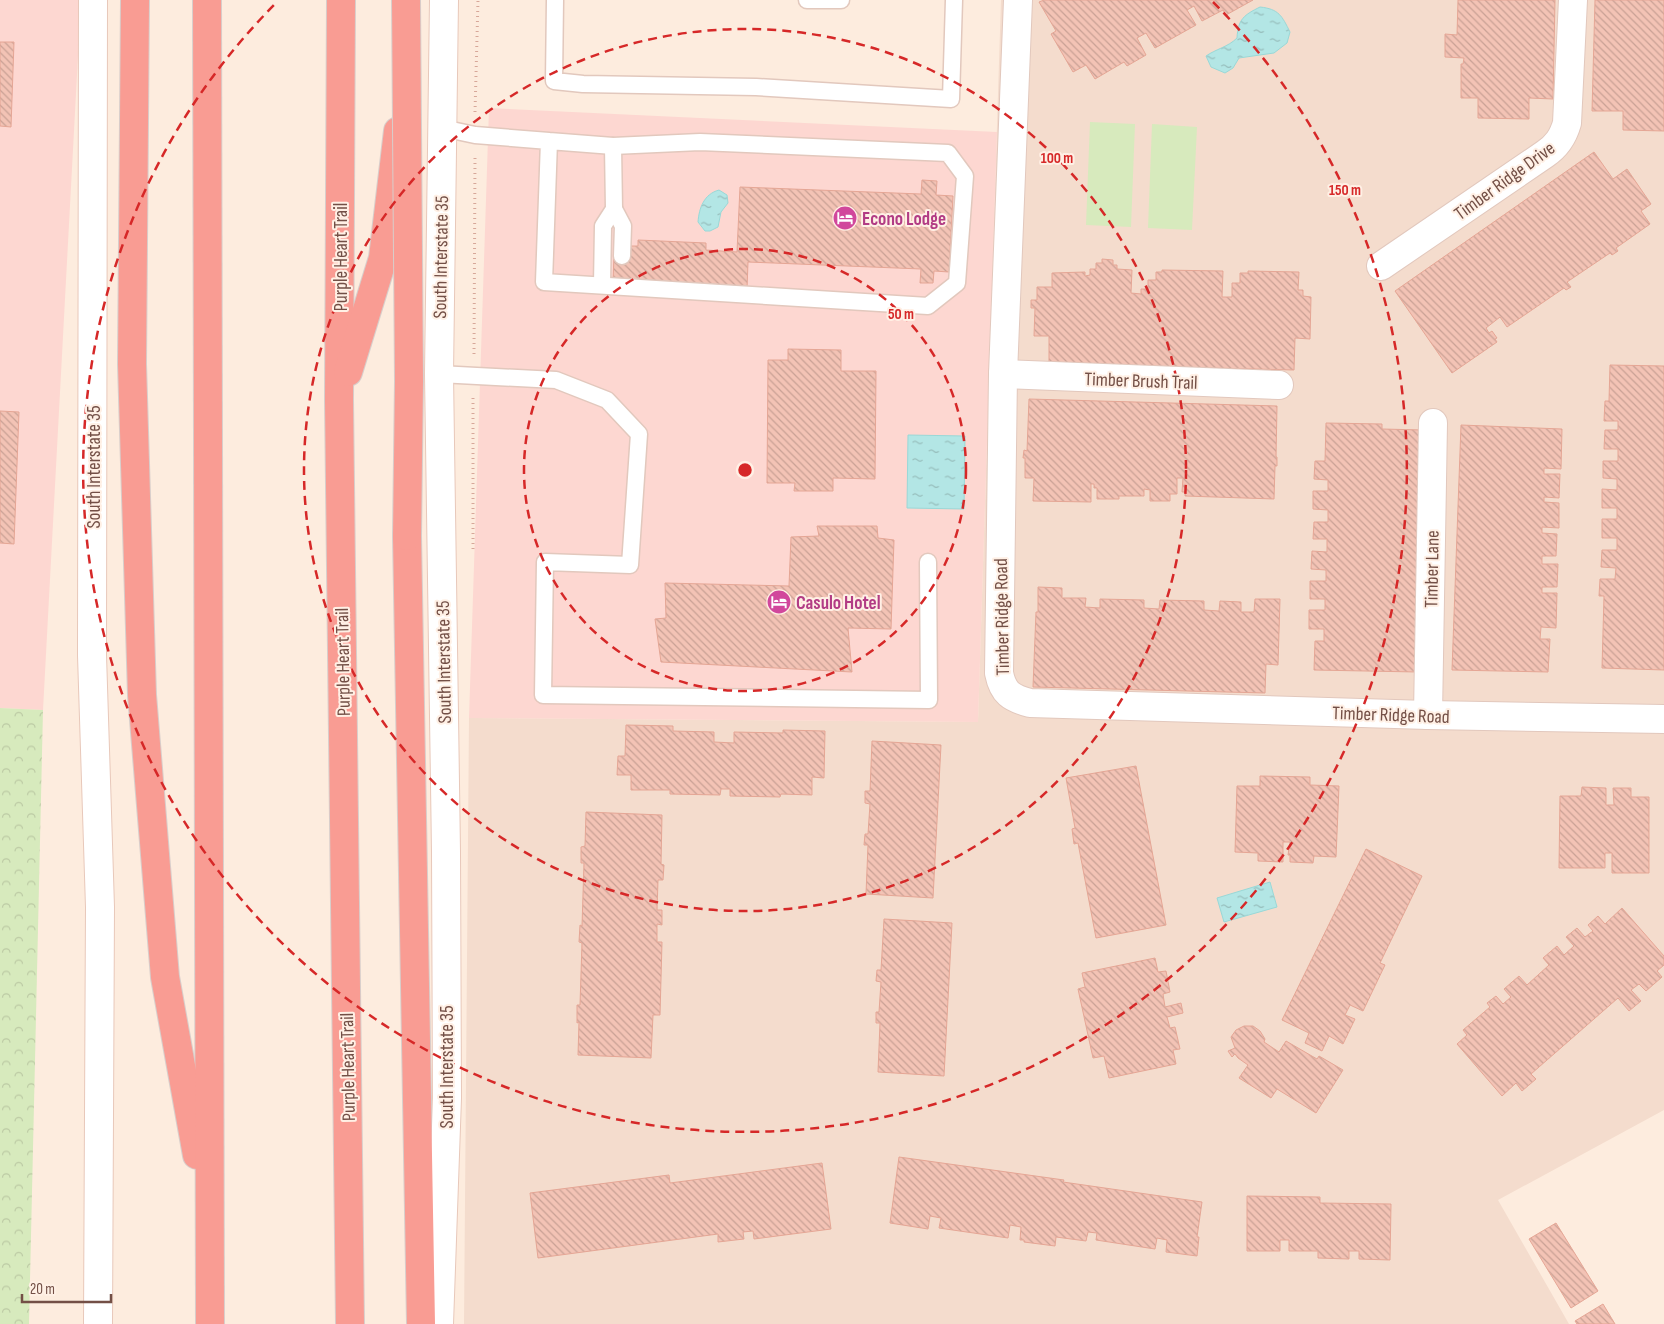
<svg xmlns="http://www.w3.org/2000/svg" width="1664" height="1324" viewBox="0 0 1664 1324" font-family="'Sofia Sans Condensed',sans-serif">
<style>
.residential{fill:#f4dccd}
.commercial{fill:#fdd7d1}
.forest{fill:url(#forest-crowns)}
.pitch{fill:#d7eabd}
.water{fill:url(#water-ripples);stroke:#99d8d7}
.building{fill:url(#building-back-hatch);stroke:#e5a695}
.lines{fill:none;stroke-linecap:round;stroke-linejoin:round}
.service-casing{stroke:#e2c8bd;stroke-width:19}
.minor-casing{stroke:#e2c8bd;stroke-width:30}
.secondary-casing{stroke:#e8c8ba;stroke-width:30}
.motorway-casing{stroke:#d8cecb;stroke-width:30}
.path{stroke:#d7a799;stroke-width:3;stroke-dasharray:1 4;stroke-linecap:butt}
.service{stroke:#fff;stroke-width:16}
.minor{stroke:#fff;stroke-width:28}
.secondary{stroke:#fff;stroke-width:28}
.motorway{stroke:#f99c93;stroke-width:28}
.motorway-bridge-casing{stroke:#d8cecb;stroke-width:30;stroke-linecap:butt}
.motorway-bridge{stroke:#f99c93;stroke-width:28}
.ring{fill:none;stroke:#d62828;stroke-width:2.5;stroke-dasharray:9 6}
.labels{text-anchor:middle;stroke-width:4;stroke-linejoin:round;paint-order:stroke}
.street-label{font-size:19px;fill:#734f46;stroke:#fff0e5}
.hotel-label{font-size:19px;font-weight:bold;fill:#b23c85;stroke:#fff0e5;text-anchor:start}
.centre{fill:#d62828;stroke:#fff0e5;stroke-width:2.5}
.ring-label{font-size:15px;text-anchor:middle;font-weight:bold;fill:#d62828;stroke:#fff0e5;stroke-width:4;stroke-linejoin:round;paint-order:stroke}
</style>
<defs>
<pattern id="forest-crowns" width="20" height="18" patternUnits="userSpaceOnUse" patternTransform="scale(1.25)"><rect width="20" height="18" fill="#d7eabd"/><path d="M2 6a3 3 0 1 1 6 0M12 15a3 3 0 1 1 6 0" fill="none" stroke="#bccaa4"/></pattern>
<pattern id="water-ripples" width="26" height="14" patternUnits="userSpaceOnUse" patternTransform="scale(1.25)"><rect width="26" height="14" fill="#b3e6e5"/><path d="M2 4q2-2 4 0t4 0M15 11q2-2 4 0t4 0" fill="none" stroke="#96bdbb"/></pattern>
<pattern id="building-back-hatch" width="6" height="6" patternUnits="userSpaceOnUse" patternTransform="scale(1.25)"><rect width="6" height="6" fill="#f3c3b5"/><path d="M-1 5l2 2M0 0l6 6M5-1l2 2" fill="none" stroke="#c9a195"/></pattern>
</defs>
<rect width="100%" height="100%" fill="#fdecde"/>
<polygon class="residential" points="1001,0 1664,0 1664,1110 1498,1200 1569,1324 464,1324 469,718 978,722"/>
<g class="commercial">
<polygon points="0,0 81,0 43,710 0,708"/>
<polygon points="489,108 997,132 978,722 469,718"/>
</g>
<polygon class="forest" points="0,708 43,710 29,1324 0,1324"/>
<g class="pitch">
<polygon points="1090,122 1135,124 1131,227 1086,225"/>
<polygon points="1152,124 1197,127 1192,230 1148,228"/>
</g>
<g class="water">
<path d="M 1260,7 C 1279,9 1282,16 1290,32 L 1287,43 L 1274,53 L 1239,58 L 1233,68 L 1225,73 L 1211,67 L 1206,56 C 1216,49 1228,47 1237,38 C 1238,19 1244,15 1260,7 Z"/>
<path d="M 719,190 L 727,195 L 728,203 L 721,212 L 718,227 L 710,231 L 705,231 L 698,222 C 699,208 704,194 719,190 Z"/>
<polygon points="908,435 965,436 964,509 907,508"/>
<polygon points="1270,882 1277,907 1224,922 1217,898"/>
</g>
<g class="building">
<polygon points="1044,0 1253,0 1226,15 1223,10 1202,21 1194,6 1187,10 1196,25 1155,48 1146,33 1137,38 1146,55 1127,66 1124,62 1095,79 1086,65 1073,72 1051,34 1056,31 1039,2"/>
<polygon points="1458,0 1555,0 1553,99 1529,98 1529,119 1478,118 1478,98 1461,98 1461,64 1463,64 1464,58 1445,57 1445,34 1457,35"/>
<polygon points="1595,0 1664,0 1664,131 1623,130 1623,111 1592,111"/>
<polygon points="0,42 14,42 11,127 0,126"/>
<polygon points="1594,152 1613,179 1627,169 1651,204 1641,211 1650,224 1616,248 1618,251 1612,255 1610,253 1567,282 1571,287 1566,290 1564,288 1507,327 1500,317 1486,328 1489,333 1492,331 1497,338 1495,339 1497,342 1452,373 1395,291"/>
<polygon points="922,180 937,181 936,195 953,196 949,272 934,271 933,283 920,283 921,269 748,262 747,289 613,282 614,255 628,256 629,246 638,246 638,240 706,243 706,250 737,252 740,187 921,194"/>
<polygon points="1102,259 1113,260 1113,265 1117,265 1117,269 1132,270 1131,293 1141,294 1141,289 1148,289 1148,280 1156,280 1156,272 1162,272 1162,270 1223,271 1222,297 1232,297 1232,283 1240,283 1240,273 1248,273 1248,271 1299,272 1298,290 1303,290 1303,296 1311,297 1310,339 1295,338 1294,370 1049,364 1049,336 1034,336 1035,308 1031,308 1031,300 1037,300 1037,287 1052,287 1052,273 1085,272 1085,276 1090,275 1090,269 1096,269 1096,263 1102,263"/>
<polygon points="788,349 841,350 841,371 876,371 875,479 833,478 833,491 794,491 795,483 767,483 768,360 788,360"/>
<polygon points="1610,365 1664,366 1664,670 1602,668 1604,596 1599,596 1600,579 1615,579 1616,568 1601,567 1602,550 1617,550 1617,538 1602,538 1602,519 1617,519 1617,508 1602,508 1602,489 1617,490 1617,479 1603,478 1603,461 1618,461 1618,449 1604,449 1605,430 1618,430 1618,421 1604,421 1605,401 1609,401"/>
<polygon points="1029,399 1277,406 1276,457 1277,457 1277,466 1275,466 1274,499 1185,496 1185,492 1182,492 1183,478 1177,478 1177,494 1170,494 1170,501 1150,501 1150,490 1144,489 1144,496 1119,496 1119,499 1097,499 1097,488 1094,488 1094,484 1091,484 1091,502 1033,501 1034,478 1025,478 1025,458 1023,458 1024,450 1027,451"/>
<polygon points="0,411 19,412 14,544 0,543"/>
<polygon points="1326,423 1382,424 1382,429 1423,430 1417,672 1314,670 1315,641 1324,641 1324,629 1309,629 1309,610 1325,610 1325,599 1310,599 1310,581 1326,581 1326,570 1311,569 1312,551 1327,552 1327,539 1313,539 1314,522 1328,522 1328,510 1313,509 1313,491 1328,491 1328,480 1314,479 1315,461 1325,461"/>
<polygon points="1461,425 1562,429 1561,469 1544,468 1544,474 1560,474 1559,498 1544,497 1544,502 1559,503 1559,528 1542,527 1542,533 1557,534 1556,556 1542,556 1542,564 1558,564 1557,587 1542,587 1542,593 1557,593 1556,628 1541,627 1540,639 1550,639 1548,672 1452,670"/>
<polygon points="817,526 877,526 878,538 894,540 891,629 848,628 852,672 661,662 655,619 666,618 665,583 789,586 791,537 819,536"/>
<polygon points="1038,587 1062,588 1062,598 1086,598 1085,607 1100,608 1100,599 1144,600 1144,608 1159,609 1160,600 1204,601 1204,610 1219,611 1220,601 1241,602 1241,612 1254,612 1255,599 1280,599 1278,665 1266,664 1265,693 1033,687 1036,612 1038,612"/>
<polygon points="626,725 673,726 673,731 714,732 714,742 734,743 734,732 783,733 783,730 825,731 824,778 812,777 812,795 781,794 780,797 730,796 730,789 721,789 720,795 670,794 670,790 631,790 631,775 617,775 618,756 625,756"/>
<polygon points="872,741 941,745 933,898 866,894 868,845 864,845 865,834 868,834 870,804 865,803 865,791 870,791"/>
<polygon points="1136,766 1166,925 1096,938 1078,843 1074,844 1072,829 1075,828 1066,778"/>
<polygon points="1260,776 1310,777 1310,785 1339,786 1336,857 1314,856 1313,863 1290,862 1290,855 1288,855 1290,842 1283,842 1283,862 1258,861 1258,853 1235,852 1237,786 1260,786"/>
<polygon points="1582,787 1606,788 1606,805 1614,805 1613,788 1631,788 1631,797 1649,797 1649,873 1612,873 1612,853 1605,853 1605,868 1559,868 1560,796 1581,796"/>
<polygon points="586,812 662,815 661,864 664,865 663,880 658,880 657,910 662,910 662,925 657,924 657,942 662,942 660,1015 653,1015 651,1058 578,1055 579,1022 577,1023 577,1005 580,1005 582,943 579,942 580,925 582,926 584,863 581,863 581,847 585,846"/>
<polygon points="1366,849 1422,876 1380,963 1385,965 1363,1011 1350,1005 1345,1015 1355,1019 1343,1044 1329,1036 1322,1051 1305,1043 1309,1033 1282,1020"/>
<polygon points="1622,908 1664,956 1664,965 1657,971 1662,977 1646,991 1639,984 1631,990 1641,1001 1629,1011 1618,998 1531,1074 1536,1079 1522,1091 1516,1083 1502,1096 1457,1044 1467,1035 1463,1030 1490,1007 1487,1003 1496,996 1503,1004 1511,997 1504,989 1519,976 1527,985 1549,965 1543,958 1557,946 1564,955 1574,946 1566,937 1577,928 1585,937 1593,931 1588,925 1598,916 1605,924"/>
<polygon points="884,919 952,923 944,1076 878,1072 880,1023 876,1023 876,1012 879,1012 881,982 876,981 877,970 881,970"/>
<polygon points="1155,958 1158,972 1166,971 1170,992 1163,994 1165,1007 1181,1003 1183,1013 1167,1017 1170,1028 1175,1027 1180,1049 1173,1050 1176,1064 1109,1078 1104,1056 1093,1058 1078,989 1085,987 1082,973"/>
<polygon points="1244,1026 1253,1026 1260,1031 1265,1039 1264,1042 1279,1052 1286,1041 1317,1059 1319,1056 1343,1070 1316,1113 1277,1089 1271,1098 1239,1078 1248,1065 1238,1058 1235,1054 1232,1057 1228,1051 1235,1048 1231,1037 1236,1030"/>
<polygon points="899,1157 1064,1180 1063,1182 1202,1202 1197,1237 1199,1237 1197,1256 1166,1252 1167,1240 1157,1238 1155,1249 1096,1240 1097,1233 1088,1232 1086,1241 1056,1237 1055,1246 1024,1242 1024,1240 1020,1240 1021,1227 1010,1225 1008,1238 939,1228 941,1218 930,1216 928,1229 890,1223"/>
<polygon points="822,1163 831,1229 754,1239 753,1231 743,1232 744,1239 718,1242 718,1234 538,1258 530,1193 669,1175 670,1183"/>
<polygon points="1247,1196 1320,1197 1320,1203 1391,1204 1390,1260 1359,1259 1359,1251 1349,1251 1349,1259 1318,1258 1318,1251 1289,1251 1289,1240 1280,1240 1280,1251 1247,1251"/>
<polygon points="1556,1223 1598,1291 1571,1308 1529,1239"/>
<polygon points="1603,1304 1615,1324 1577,1324 1575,1321"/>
</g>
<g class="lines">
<defs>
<g id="service">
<polyline points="555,0 554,81 583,84 756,87 951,99 954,0"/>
<polyline points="807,0 841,0"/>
<polyline points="442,128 475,135 549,141 544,282 928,306 957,283 965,176 948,153 700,142 613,146 549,141"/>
<polyline points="614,209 623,226 622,256"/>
<polyline points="602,285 603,226 614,209 613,146"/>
<polyline points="439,374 556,380 607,400 639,434 630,565 545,562 543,695 929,700 928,562"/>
</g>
<g id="minor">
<path d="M 1018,0 L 1003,374 L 999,673 C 1003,693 1011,698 1030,703 L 1428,715 L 1664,719"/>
<path d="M 1381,266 L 1545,154 C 1557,146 1563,137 1567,123 L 1573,0"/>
<polyline points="1003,374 1279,385"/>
<polyline points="1428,715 1433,423"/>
</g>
<g id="secondary">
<polyline points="93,0 92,655 100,907 98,1324"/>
<polyline points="439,1324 447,1098 446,852 439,374 444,0"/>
</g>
<g id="motorway">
<polyline points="135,0 132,364 142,695 165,977 197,1155"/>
<polyline points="207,0 210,1324"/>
<polyline points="341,0 339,400 350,1324"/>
<polyline points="348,372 383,258 398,131"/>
<polyline points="407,536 421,1324"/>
</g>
</defs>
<use href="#service" class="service-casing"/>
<use href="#minor" class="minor-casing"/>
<use href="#secondary" class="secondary-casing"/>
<use href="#motorway" class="motorway-casing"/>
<g class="path">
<polyline points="475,112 478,0"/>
<polyline points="474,354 475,158"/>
<polyline points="473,398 473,552"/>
</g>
<use href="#service" class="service"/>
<use href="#minor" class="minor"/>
<use href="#secondary" class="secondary"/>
<use href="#motorway" class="motorway"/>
<defs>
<polyline id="motorway-bridge" points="406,0 409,381 407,536"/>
</defs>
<use href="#motorway-bridge" class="motorway-bridge-casing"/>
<use href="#motorway-bridge" class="motorway-bridge"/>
</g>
<g class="ring">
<circle cx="745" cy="470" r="221"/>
<circle cx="745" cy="470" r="441"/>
<path d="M1213 2A662 662 0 1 1 277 2"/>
</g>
<defs>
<symbol id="hotel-disc" viewBox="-11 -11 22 22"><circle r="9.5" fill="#d1479c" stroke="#fff0e5"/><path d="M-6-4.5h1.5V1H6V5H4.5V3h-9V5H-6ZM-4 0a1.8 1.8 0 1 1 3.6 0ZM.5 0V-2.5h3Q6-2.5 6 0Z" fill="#fff"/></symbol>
</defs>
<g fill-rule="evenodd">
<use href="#hotel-disc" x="831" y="204" width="28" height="28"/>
<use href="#hotel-disc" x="765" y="588" width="28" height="28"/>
</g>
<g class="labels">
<g class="street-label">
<text transform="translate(1504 180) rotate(-36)" y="7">Timber Ridge Drive</text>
<text transform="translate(340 257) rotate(-90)" y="7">Purple Heart Trail</text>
<text transform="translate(440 257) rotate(-89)" y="7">South Interstate 35</text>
<text transform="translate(1141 380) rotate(2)" y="7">Timber Brush Trail</text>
<text transform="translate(93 467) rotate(-90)" y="7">South Interstate 35</text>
<text transform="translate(1431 569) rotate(-89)" y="7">Timber Lane</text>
<text transform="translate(1001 617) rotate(-91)" y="7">Timber Ridge Road</text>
<text transform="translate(342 662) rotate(-91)" y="7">Purple Heart Trail</text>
<text transform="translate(443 662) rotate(-91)" y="7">South Interstate 35</text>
<text transform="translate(1391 714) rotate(2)" y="7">Timber Ridge Road</text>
<text transform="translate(347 1067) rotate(-91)" y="7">Purple Heart Trail</text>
<text transform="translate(446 1067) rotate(-90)" y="7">South Interstate 35</text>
</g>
<g class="hotel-label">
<text x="862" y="225">Econo Lodge</text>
<text x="796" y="609">Casulo Hotel</text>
</g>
</g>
<circle cx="745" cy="470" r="8" class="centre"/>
<g class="ring-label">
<text x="1057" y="163">100 m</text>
<text x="1345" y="195">150 m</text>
<text x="901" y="319">50 m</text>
</g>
<path d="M22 1294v8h89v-8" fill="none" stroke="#734f46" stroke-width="2.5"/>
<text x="30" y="1294" font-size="15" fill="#734f46" stroke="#fff0e5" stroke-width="4" paint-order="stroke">20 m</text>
</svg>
